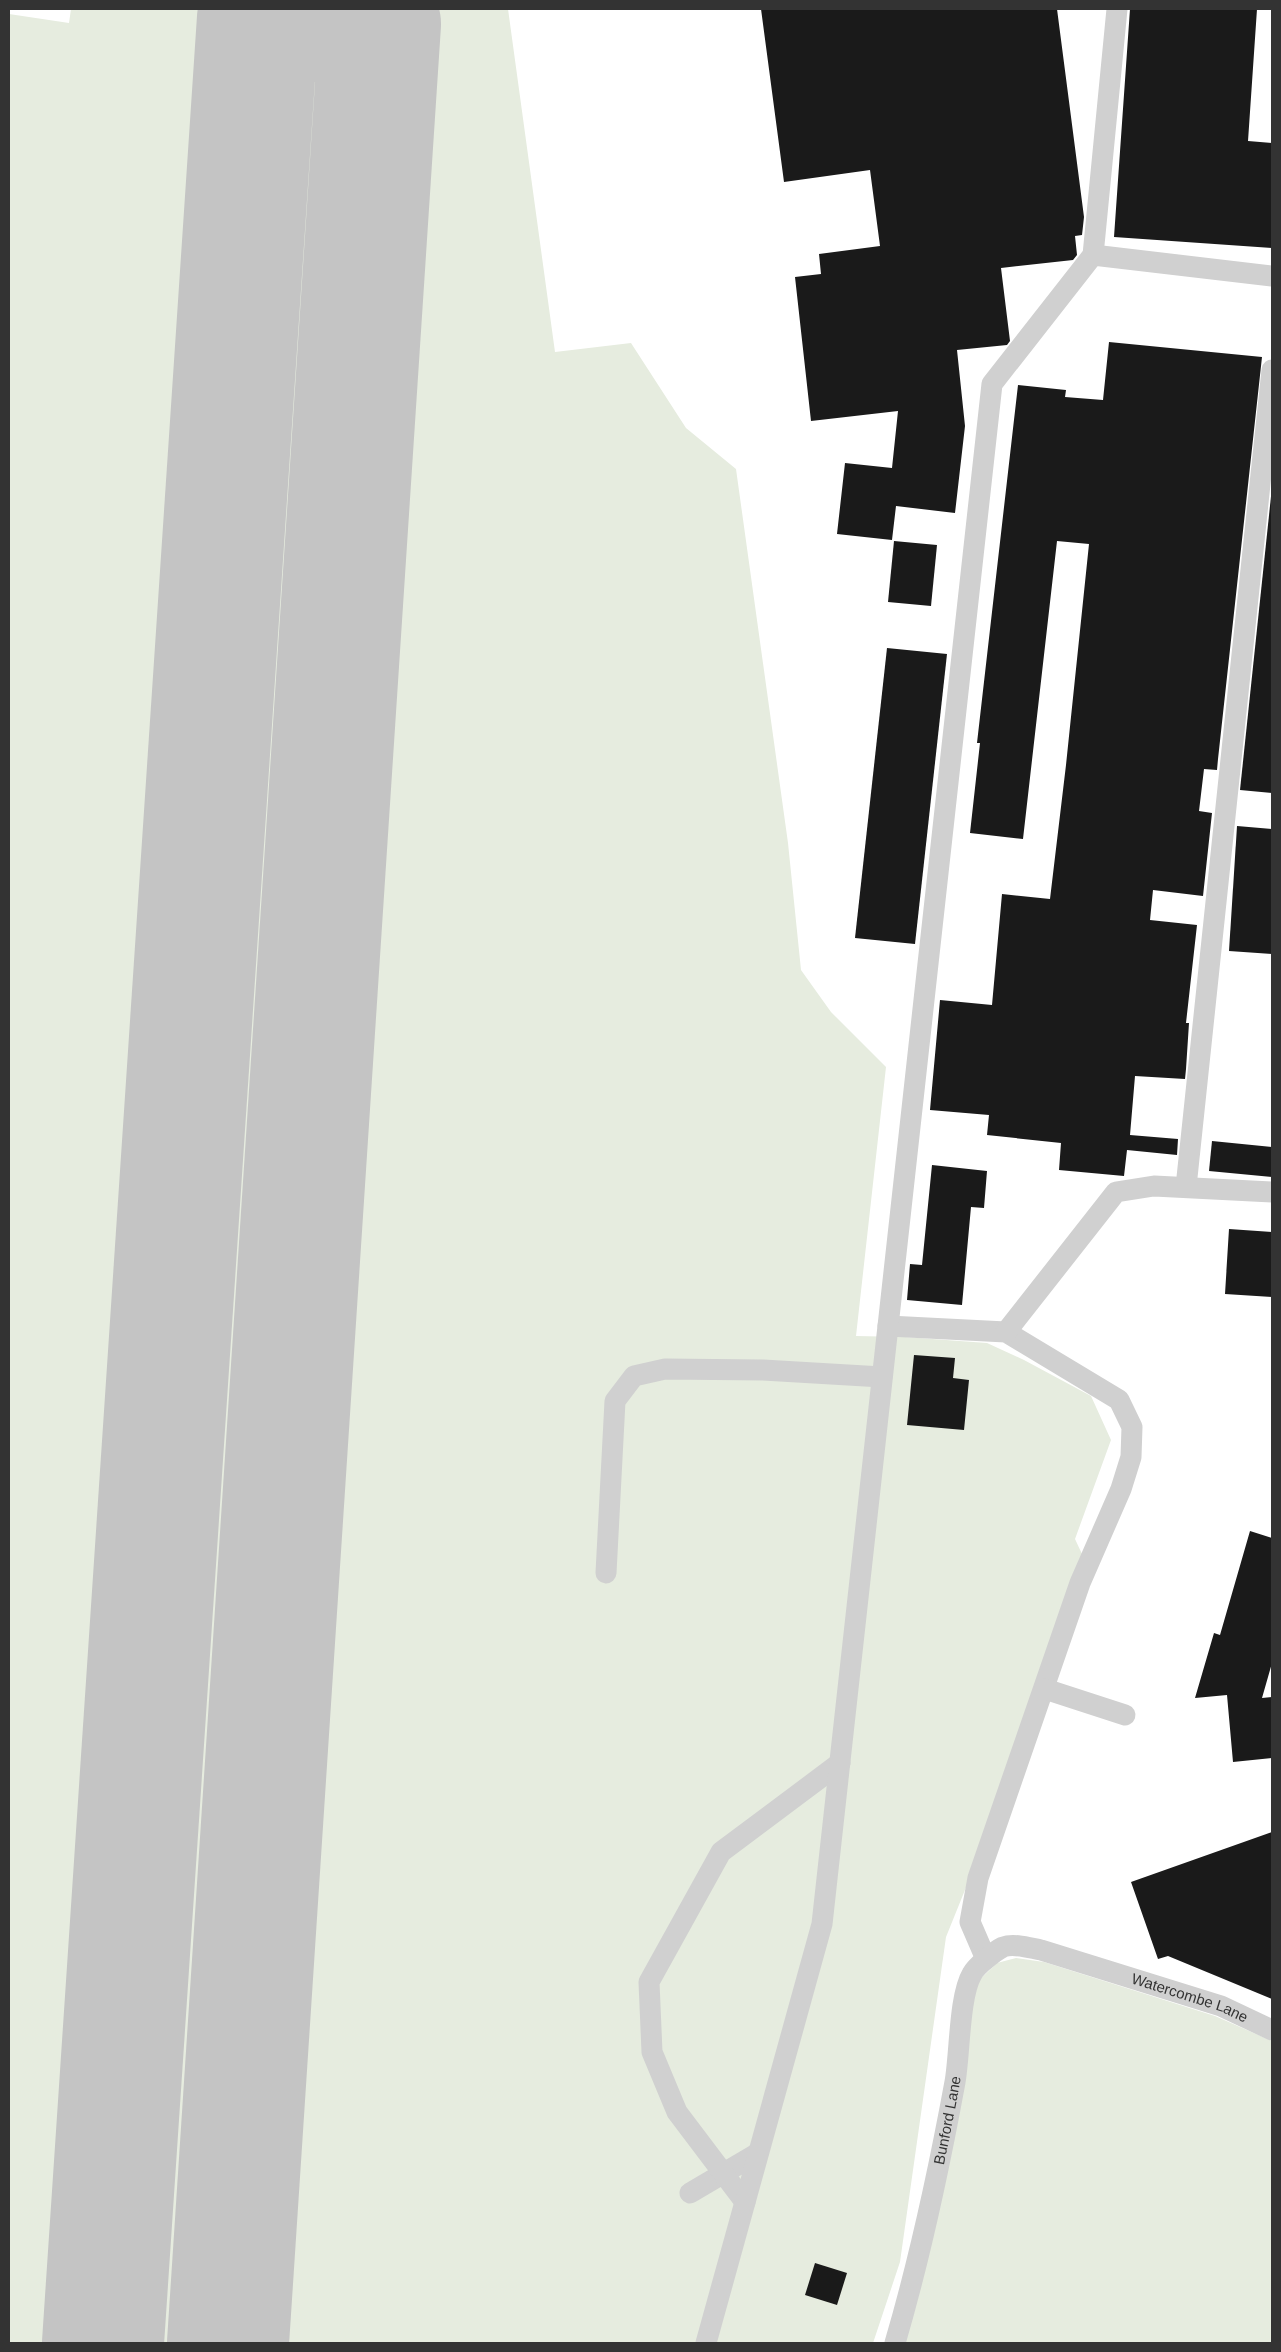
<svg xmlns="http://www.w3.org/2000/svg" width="1281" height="2352" viewBox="0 0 1281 2352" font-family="Helvetica,sans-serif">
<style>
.green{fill:#e6ecdf}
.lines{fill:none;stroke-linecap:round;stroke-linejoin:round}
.runway{stroke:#c4c4c4;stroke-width:122}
.building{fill:#1a1a1a}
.minor{stroke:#d0d0d0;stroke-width:21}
.labels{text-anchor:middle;stroke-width:5;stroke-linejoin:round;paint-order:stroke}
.street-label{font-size:15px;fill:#333;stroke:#fff}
</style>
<rect width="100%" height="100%" fill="#fff"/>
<g class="green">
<polygon points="71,9 508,9 555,352 631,343 686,428 736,469 788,843 801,970 831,1012 886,1067 856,1336 905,1337 987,1343 1024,1360 1091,1396 1111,1440 1075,1539 1082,1554 969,1880 946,1937 900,2262 873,2343 9,2343 9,14 69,23"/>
<polygon points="1016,1958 1044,1962 1215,2016 1272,2041 1272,2343 903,2343 975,1984 997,1963"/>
</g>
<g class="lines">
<polyline class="runway" points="103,2343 258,18 380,24 228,2343"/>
</g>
<g class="building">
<polygon points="761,9 1057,9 1084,217 1082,235 1075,236 1077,255 1073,260 1001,268 1010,341 1007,345 957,350 965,426 955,513 896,506 892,540 837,534 845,463 892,468 898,411 811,421 795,277 821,274 819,254 880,246 870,170 784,182"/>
<polygon points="1130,9 1257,9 1248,141 1272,143 1272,248 1114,237"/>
<polygon points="1109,342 1262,357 1218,759 1217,770 1204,769 1199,811 1212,813 1203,896 1153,890 1150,920 1197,925 1186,1023 1189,1023 1186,1069 1185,1079 1135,1076 1130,1135 1178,1139 1177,1155 1127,1150 1124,1176 1059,1170 1061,1143 987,1135 989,1115 930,1110 940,1000 992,1005 1002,894 1050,899 1066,765 1089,544 1057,541 1023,839 970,833 980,743 977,743 1018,385 1066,390 1065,397 1103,400"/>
<polygon points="1272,487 1272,793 1240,790"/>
<polygon points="894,541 937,545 931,606 888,602"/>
<polygon points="887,648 947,654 915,944 855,938"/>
<polygon points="1237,826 1272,829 1272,954 1229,951"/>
<polygon points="1212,1141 1272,1147 1272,1177 1209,1171"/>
<polygon points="932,1165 987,1171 984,1208 971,1207 962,1305 907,1300 910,1264 922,1265"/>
<polygon points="1229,1229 1272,1232 1272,1297 1225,1294"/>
<polygon points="914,1355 955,1358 953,1378 969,1380 964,1430 907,1425"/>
<polygon points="1250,1531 1272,1538 1272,1663 1262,1698 1272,1697 1272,1758 1233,1762 1227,1695 1195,1698 1214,1633 1220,1635"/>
<polygon points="1272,1832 1272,1999 1168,1956 1158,1959 1131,1882"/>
<polygon points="815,2263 847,2273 837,2305 805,2295"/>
</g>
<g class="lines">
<g class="minor">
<polyline points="1093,255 1272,276"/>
<polyline points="1186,1187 1272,370"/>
<polyline points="888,1326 1006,1332 1119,1400 1132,1427 1131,1457 1121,1489 1080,1583 978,1878 970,1922 986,1959"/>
<polyline points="1006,1332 1116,1192 1154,1186 1272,1192"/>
<polyline points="606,1573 615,1401 634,1376 665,1369 763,1370 882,1377"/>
<polyline points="1045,1689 1125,1715"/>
<polyline points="690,2193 758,2153"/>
<polyline points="745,2202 677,2112 652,2052 649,1982 721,1852 840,1763"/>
<polyline points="706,2343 822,1924 992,384 1093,255 1117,9"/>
<path id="s1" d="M 895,2343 C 920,2258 939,2169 955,2082 C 960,2054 959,1996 972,1974 C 976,1966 995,1951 1003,1947 C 1014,1943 1030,1948 1041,1950 L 1221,2006 L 1272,2030"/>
</g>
</g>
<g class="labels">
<g class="street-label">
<text dy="5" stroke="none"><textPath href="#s1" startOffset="614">Watercombe Lane</textPath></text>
<text dy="5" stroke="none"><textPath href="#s1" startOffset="229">Bunford Lane</textPath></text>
</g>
</g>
<rect width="1281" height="2352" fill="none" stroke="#333333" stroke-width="20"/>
</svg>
